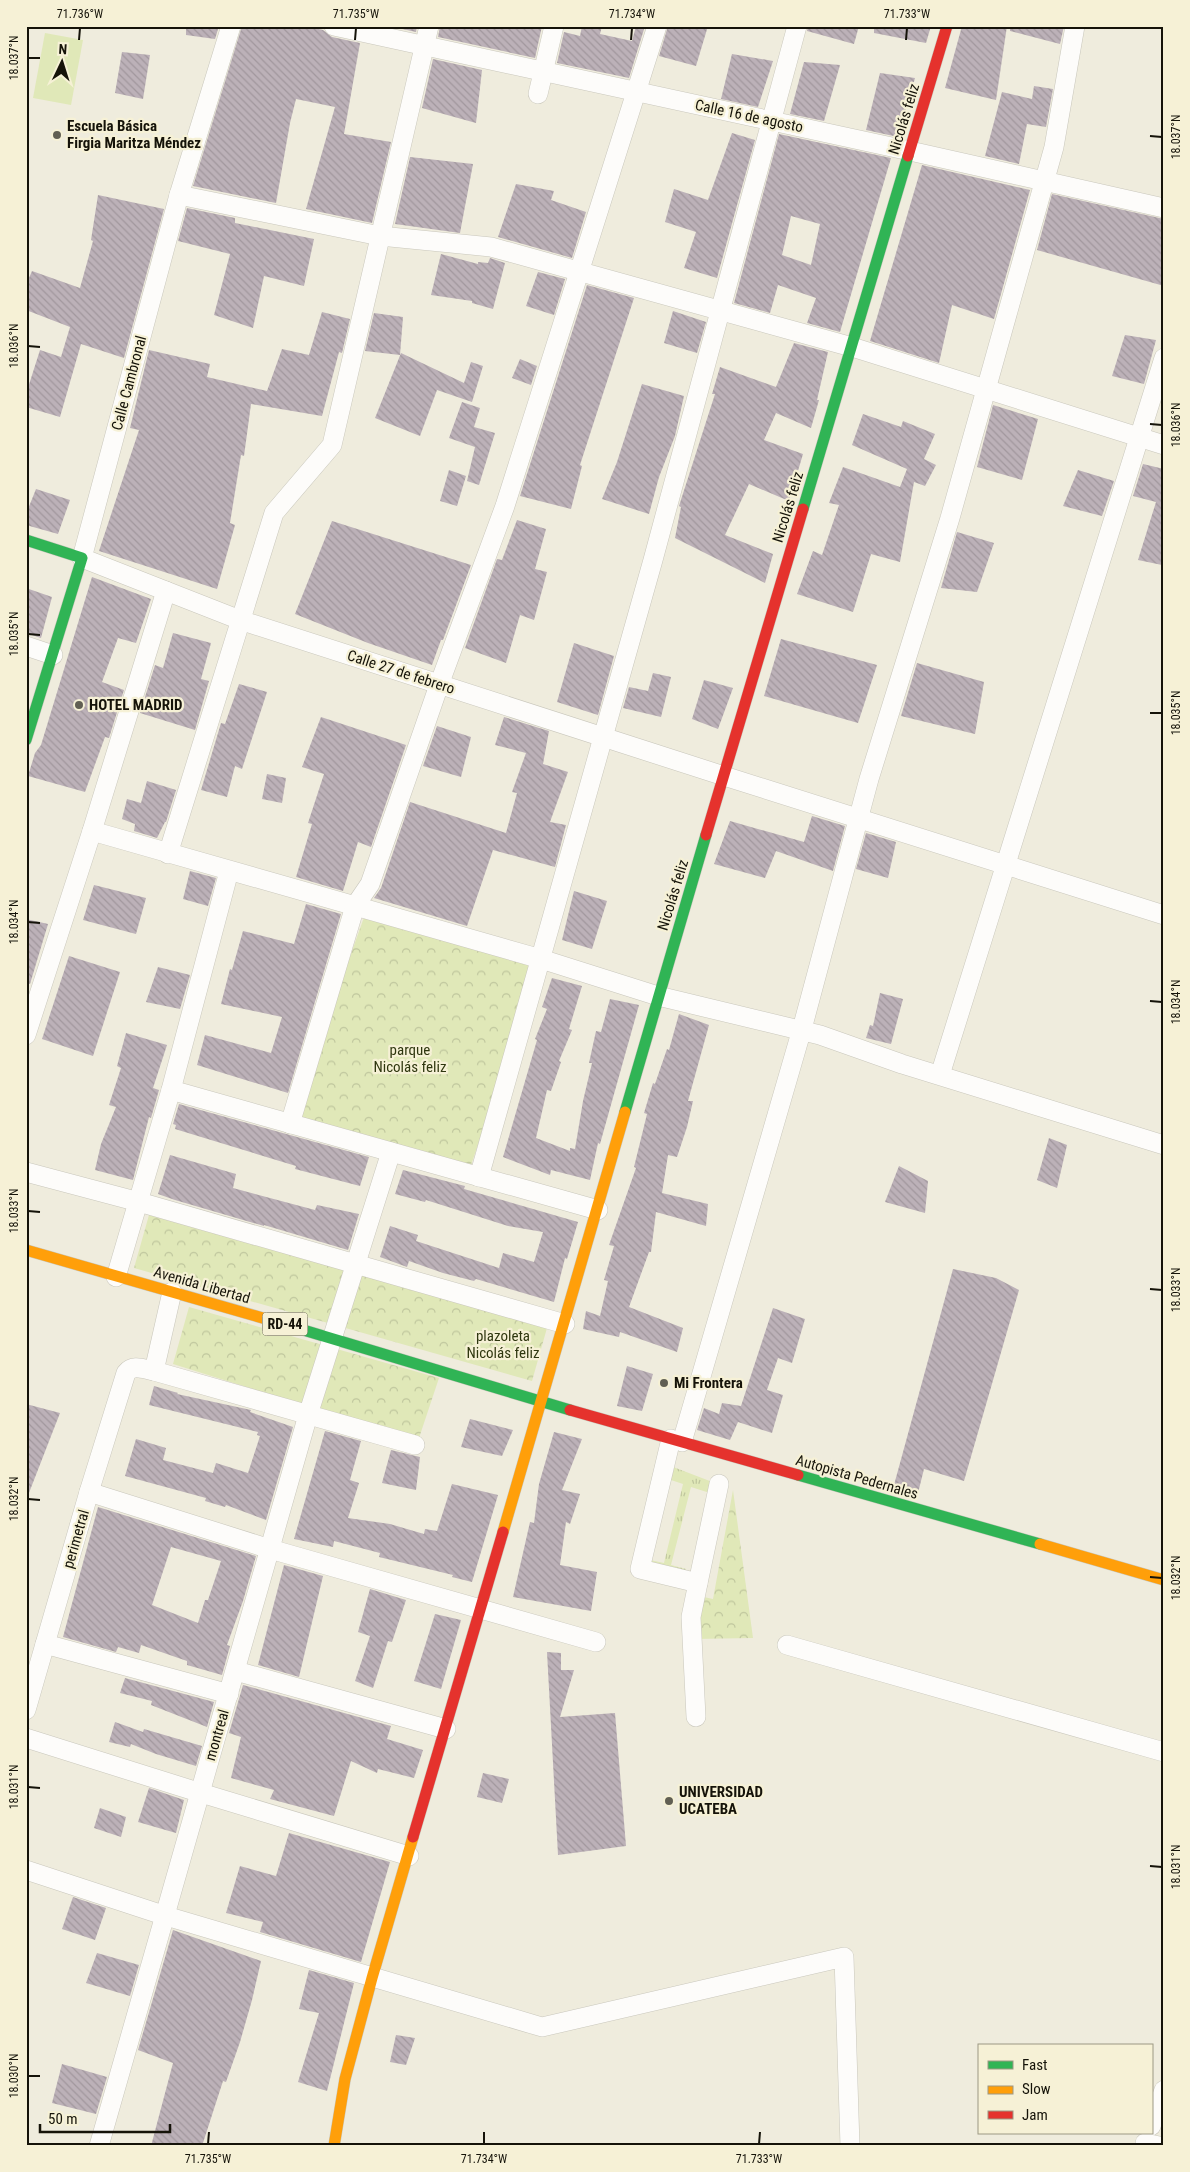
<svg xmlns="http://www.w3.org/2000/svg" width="1190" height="2172" viewBox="0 0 1190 2172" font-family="'Roboto Condensed',sans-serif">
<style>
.grass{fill:url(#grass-tufts)}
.park{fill:url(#park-crowns)}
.garden{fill:#e0e8b8}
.building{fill:url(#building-back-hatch);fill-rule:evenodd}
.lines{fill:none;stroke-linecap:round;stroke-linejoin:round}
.street-casing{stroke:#c9c7bc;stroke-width:20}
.fast-casing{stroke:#c9c7bc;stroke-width:12}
.slow-casing{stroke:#c9c7bc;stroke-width:12}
.jam-casing{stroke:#c9c7bc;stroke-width:12}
.street{stroke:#fdfcfa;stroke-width:19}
.fast{stroke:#30b455;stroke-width:11}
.slow{stroke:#ff9f0a;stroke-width:11}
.jam{stroke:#e5322d;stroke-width:11}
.ticks{fill:none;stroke:#151309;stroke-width:2}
.poi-dot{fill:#615f53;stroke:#f6f1d6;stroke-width:2}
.labels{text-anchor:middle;stroke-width:4.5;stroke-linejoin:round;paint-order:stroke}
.shield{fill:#f6f1d6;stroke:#585646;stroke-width:1}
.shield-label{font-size:14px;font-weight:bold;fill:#151309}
.street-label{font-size:15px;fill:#151309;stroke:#f6f1d6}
.poi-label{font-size:15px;font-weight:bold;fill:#151309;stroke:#f6f1d6;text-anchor:start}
.park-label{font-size:15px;fill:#2f370f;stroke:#f6f1d6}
.neatline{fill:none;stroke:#151309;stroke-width:2}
.ticks-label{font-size:12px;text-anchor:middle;fill:#151309}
</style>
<defs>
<pattern id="grass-tufts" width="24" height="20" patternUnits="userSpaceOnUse" patternTransform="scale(1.25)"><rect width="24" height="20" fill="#e0e8b8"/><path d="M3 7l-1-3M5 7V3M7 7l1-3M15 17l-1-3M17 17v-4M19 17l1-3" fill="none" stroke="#bfc69d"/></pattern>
<pattern id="park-crowns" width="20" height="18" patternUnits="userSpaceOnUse" patternTransform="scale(1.25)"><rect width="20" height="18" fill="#e0e8b8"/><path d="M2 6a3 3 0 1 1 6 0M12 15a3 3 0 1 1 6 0" fill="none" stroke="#bfc69d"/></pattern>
<pattern id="building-back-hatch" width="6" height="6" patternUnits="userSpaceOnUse" patternTransform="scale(1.25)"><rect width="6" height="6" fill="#bcb1b8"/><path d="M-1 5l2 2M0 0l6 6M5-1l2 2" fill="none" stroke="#a1979d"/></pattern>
</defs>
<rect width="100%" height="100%" fill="#efecdd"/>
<polygon class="grass" points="668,1465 715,1483 713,1494 691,1487 671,1565 686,1569 685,1577 645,1559 664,1563 683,1484 665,1478"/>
<g class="park">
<polygon points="367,909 541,959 468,1174 290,1124"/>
<polygon points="149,1215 547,1328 532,1381 134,1268"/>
<polygon points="189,1307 439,1378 418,1441 173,1364"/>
<polygon points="733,1490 753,1638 695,1639 699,1596 713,1599"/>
</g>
<polygon class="garden" points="45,33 83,40 71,105 33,98"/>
<g class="building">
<polygon points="186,26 219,26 215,39 186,35"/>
<polygon points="242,26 306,26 323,30 332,37 360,43 344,134 391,142 372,223 306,209 335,107 296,99 290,123 276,203 193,186"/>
<polygon points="399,26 417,26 416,32 398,28"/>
<polygon points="440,26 542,26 535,58 438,37"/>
<polygon points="582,26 602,26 600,34 632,41 636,26 645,26 629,78 557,63 564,32 580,36"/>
<polygon points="668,26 708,26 696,66 659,56"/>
<polygon points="808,26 859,26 854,44 807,31"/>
<polygon points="874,26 931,26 926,43 874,33"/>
<polygon points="962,26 1007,26 996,100 945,88"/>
<polygon points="1010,26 1064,26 1060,44 1010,31"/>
<polygon points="122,52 150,55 143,99 115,93"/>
<polygon points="732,54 773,61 758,107 721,99"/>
<polygon points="433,59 482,70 476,123 422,108"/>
<polygon points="804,62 840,65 824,121 790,114"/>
<polygon points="880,73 915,78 898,137 866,130"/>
<polygon points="1034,86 1053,89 1046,127 1027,124 1019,164 985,156 1002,92 1032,99"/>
<polygon points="732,133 755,140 717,278 684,268 696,232 665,222 674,189 708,200"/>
<path d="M 779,134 L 891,158 L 840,332 L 807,323 L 816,298 L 778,285 L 770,313 L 734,303 ZM 791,216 L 820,224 L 811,265 L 782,255 Z"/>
<polygon points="410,157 473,164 460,233 395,224"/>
<polygon points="922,165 1030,190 994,319 952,305 939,363 870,341"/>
<polygon points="516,184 554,191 551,200 586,212 572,258 498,237"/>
<polygon points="1052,194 1164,219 1164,286 1037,250"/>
<polygon points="98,195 164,209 124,358 81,344 60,417 26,407 26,394 40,350 61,357 70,327 26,310 26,285 32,271 80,288 93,241 91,240"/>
<polygon points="187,208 235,218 235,223 314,239 304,286 264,276 253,328 214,315 230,254 178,241"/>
<polygon points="441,254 478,264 478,262 488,263 490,258 505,263 493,309 472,303 472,301 431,295"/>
<polygon points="538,272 565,279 554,315 526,306"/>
<polygon points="587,285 634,298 580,465 582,466 571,509 520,496"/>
<polygon points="673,311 706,322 697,353 664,343"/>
<polygon points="322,312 350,319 342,353 339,352 322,416 251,404 244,456 241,455 230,523 235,525 217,589 99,551 139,430 130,428 149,350 210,364 207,377 267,391 282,349 309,355"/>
<polygon points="374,313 403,317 400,355 365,351"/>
<polygon points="1125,335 1156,340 1144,384 1112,376"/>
<polygon points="794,343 828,352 817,400 819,400 811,428 776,413 764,440 803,454 789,501 749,484 725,535 773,554 765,583 675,538 681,507 679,506 715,394 712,394 720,367 776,387"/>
<polygon points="401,353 464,383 471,362 483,366 472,402 437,390 420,436 375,418"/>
<polygon points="520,359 537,366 531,385 512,378"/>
<polygon points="642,384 684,396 675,436 659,477 649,514 602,499 617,462"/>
<polygon points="462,402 480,408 474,427 495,433 479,485 467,481 475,447 449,438"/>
<polygon points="993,405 1038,419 1022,480 977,467"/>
<polygon points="863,414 901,427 903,421 935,434 924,459 936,465 925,486 914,482 900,562 871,554 853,612 797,594 813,551 822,555 839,505 829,503 843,467 900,487 907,469 852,445"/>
<polygon points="1143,464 1164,469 1162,565 1138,560 1156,502 1133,496"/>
<polygon points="449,470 466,476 457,506 440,501"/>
<polygon points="1078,470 1114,481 1102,516 1063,506"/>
<polygon points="36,489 70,500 58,534 26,525 26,514"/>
<polygon points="517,520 546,529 535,569 547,572 534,620 520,615 506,663 465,648 497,559 502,560"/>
<polygon points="332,521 471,565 443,640 441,640 432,665 368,643 295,614"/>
<polygon points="957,532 994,543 977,592 941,588"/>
<polygon points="92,577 151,599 136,643 118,638 102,682 124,690 109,738 105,737 85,792 28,776 35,753 41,745"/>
<polygon points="26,588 52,597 41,638 26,633"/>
<polygon points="173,633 211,643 201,679 209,681 195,730 140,713 155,665 163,668"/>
<polygon points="781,639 877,665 858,723 764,696"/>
<polygon points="574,643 614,656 598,715 557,702"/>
<polygon points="917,663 984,682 975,734 901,716"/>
<polygon points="653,673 671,677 661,717 623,708 629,687 648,691"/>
<polygon points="704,680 733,688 718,729 692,719"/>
<polygon points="239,684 267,692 242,769 235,766 227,797 201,790 221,723 225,724"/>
<polygon points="321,717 406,745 371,847 358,842 343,891 296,877 312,824 308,823 324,774 302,767"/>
<polygon points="504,717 549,731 543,764 568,772 550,822 566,825 555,867 493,850 467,926 374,898 381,888 410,802 506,833 517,793 512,792 526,753 495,745"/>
<polygon points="437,726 471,737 461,777 423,766"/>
<polygon points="267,774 286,778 282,803 262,799"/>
<polygon points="147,781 176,790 166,822 165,822 157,838 134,831 135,824 122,819 127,799 141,803"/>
<polygon points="812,816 845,826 833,871 776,851 765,878 714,864 730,821 804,842"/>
<polygon points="866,833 896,842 888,878 856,869"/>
<polygon points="190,871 216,878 208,906 183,899"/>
<polygon points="94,885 146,898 136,934 83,920"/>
<polygon points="574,891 607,901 592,949 562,940"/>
<polygon points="306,904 341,914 288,1093 197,1065 205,1035 271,1053 282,1017 221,1004 230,969 232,970 243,931 294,944"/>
<polygon points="26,919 48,924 30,984 26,984"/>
<polygon points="69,956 120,972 93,1056 42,1039"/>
<polygon points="158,967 190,975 180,1009 146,1002"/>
<polygon points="552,978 582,986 569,1029 572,1030 559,1061 561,1062 551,1091 547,1090 536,1138 570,1151 570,1148 575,1149 583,1101 592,1063 589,1063 596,1031 601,1032 610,999 639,1005 600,1144 598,1143 590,1180 551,1170 550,1175 503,1157 537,1040 535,1039 547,1009 542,1007"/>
<polygon points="880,993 903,999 891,1044 866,1038 870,1025 873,1026"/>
<polygon points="679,1014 709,1025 688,1101 693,1101 687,1127 677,1157 668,1155 662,1193 708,1204 706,1226 656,1212 651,1252 649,1252 629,1307 683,1328 677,1352 620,1332 619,1337 583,1329 586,1311 600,1316 608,1281 604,1280 614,1246 609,1245 636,1168 634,1167 647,1114 644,1113 653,1083 655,1084 667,1049 669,1050"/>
<polygon points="126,1033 167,1045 153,1088 159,1090 151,1118 149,1117 133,1180 95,1170 101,1144 116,1107 109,1105 121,1068 117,1066"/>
<polygon points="179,1104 369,1157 360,1186 295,1169 296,1166 175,1129 176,1125 173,1124"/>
<polygon points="1049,1138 1067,1145 1057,1188 1037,1180"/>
<polygon points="170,1155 236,1174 233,1188 315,1210 317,1205 359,1214 348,1250 264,1225 264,1226 175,1200 158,1194"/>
<polygon points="899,1166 928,1181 925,1213 885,1202"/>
<polygon points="403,1170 465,1186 464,1189 578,1222 567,1259 565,1258 554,1302 476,1279 474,1281 443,1273 409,1261 407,1267 380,1257 390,1226 418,1235 416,1241 499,1268 503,1253 534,1262 543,1232 508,1226 426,1200 425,1202 395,1194"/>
<polygon points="953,1269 996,1278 1019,1290 964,1481 924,1469 918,1493 894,1485"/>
<polygon points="773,1308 805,1319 792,1363 778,1358 767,1390 783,1395 772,1433 738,1422 730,1440 697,1430 704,1408 719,1414 722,1403 741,1406"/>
<polygon points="627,1366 653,1374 642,1411 617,1406"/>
<polygon points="154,1386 178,1393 177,1394 251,1410 250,1412 293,1427 266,1520 226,1505 225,1507 205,1501 206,1498 125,1476 136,1439 166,1448 163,1460 213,1473 216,1463 248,1473 260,1436 257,1435 258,1432 149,1405"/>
<polygon points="26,1404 60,1413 27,1498 26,1498"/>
<polygon points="470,1419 513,1430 502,1456 461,1447"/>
<polygon points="325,1431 361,1441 350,1480 359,1483 348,1518 390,1524 424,1534 425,1529 437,1531 452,1484 498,1495 472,1582 452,1577 453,1575 379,1557 380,1553 334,1541 333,1547 294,1539"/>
<polygon points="554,1432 582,1439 562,1490 580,1494 570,1524 566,1522 560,1565 597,1572 591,1611 513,1597 530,1522 534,1523 539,1484"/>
<polygon points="391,1450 420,1457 416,1490 382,1483"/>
<path d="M 98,1507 L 256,1556 L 243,1601 L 227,1645 L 230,1646 L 222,1675 L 187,1665 L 187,1661 L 141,1645 L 139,1653 L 118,1647 L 116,1652 L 63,1637 ZM 171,1547 L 221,1561 L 208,1600 L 205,1600 L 198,1623 L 152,1605 Z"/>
<polygon points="284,1565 323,1576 299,1677 258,1665"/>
<polygon points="370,1589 406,1600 392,1642 388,1641 373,1688 355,1681 370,1636 358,1632"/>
<polygon points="435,1614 461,1620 441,1689 414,1681"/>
<polygon points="547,1652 561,1653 561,1670 574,1670 560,1717 615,1713 626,1846 558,1855"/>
<polygon points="125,1678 214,1702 207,1727 151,1705 152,1701 120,1693"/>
<polygon points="243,1685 391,1726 387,1739 423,1750 414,1778 378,1769 377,1773 351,1761 334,1816 270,1799 274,1790 231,1778 241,1737 229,1733"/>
<polygon points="115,1722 143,1732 144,1729 202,1746 196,1766 156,1754 131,1744 130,1747 109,1742"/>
<polygon points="483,1773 509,1779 502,1803 477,1797"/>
<polygon points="149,1788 184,1800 176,1833 138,1822"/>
<polygon points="100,1808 126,1817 121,1837 94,1828"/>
<polygon points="289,1833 390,1862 361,1962 260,1932 263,1922 226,1913 240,1866 276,1876"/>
<polygon points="73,1897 106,1908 95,1940 62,1929"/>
<polygon points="173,1930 261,1961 252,2000 240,2042 226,2082 223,2081 202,2146 151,2146 173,2063 138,2050"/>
<polygon points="97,1953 139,1965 130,1996 86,1983"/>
<polygon points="309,1970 354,1983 327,2091 298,2082 319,2013 299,2009"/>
<polygon points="396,2035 415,2038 406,2065 390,2062"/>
<polygon points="62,2064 107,2077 96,2114 52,2103"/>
</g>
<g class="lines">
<defs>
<g id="street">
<polyline points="231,26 179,195 82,558 240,620 724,776 1164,915"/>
<polyline points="334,26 910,151 1164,208"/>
<polyline points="538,94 554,26"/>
<polyline points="179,195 380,236 491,247 852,347 1164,445"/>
<polyline points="26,646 53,655"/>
<polyline points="92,831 541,959 658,996 820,1035 902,1064 1164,1145"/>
<polyline points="168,854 274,513 332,445 429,26"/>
<polyline points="26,1035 92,831 166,591"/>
<polyline points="940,1075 1164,358"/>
<polyline points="171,1090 598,1210"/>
<polyline points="290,1124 355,906 370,884 439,685 505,506 657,26"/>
<polyline points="26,1172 139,1202 565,1324"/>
<polyline points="479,1177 653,560 797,26"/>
<polyline points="116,1277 171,1090 229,871"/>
<polyline points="154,1371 172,1292"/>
<polyline points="671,1439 640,1569 698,1583 719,1484"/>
<polyline points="682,1442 802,1029 869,779 950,518 1054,147 1075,26"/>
<polyline points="89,1492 270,1549 596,1642"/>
<polyline points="45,1644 229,1694"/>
<polyline points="787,1645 1164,1752"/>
<polyline points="236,1671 446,1729"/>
<path d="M 26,1710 L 89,1492 L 126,1373 C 133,1364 143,1369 154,1371 L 415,1445"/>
<polyline points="696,1717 691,1617 698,1583"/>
<polyline points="26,1738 201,1793 409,1856"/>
<polyline points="26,1870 166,1916 542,2027 844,1957 850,2146"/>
<polyline points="1151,2126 1164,2090"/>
<polyline points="1145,2143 1159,2146"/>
<polyline points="99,2146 308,1415 391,1152"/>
</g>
<g id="fast">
<polyline points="803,509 908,156"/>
<polyline points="26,540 82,558 26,740"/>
<polyline points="625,1112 706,835"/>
<polyline points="280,1323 570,1410"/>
<polyline points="798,1475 1040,1544"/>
</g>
<g id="slow">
<polyline points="26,1250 280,1323"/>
<polyline points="503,1532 625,1112"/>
<polyline points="1040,1544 1164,1580"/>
<polyline points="334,2146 345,2079 372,1978 413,1837"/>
</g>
<g id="jam">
<polyline points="908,156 947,26"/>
<polyline points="706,835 803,509"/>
<polyline points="570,1410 798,1475"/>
<polyline points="413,1837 503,1532"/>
</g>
</defs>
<use href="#street" class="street-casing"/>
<use href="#fast" class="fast-casing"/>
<use href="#slow" class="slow-casing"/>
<use href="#jam" class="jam-casing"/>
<use href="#street" class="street"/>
<use href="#fast" class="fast"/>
<use href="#slow" class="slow"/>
<use href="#jam" class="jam"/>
</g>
<path class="ticks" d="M 79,40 L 80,28M 355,40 L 356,28M 631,40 L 632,28M 906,40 L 907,28M 28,58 L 40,58M 1150,136 L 1162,137M 28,346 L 40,347M 1150,424 L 1162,425M 28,634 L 40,635M 1150,713 L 1162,713M 28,922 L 40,923M 1150,1001 L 1162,1002M 28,1211 L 40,1212M 1150,1289 L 1162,1290M 28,1499 L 40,1500M 1150,1577 L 1162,1578M 28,1787 L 40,1788M 1150,1866 L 1162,1867M 28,2076 L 40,2076M 208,2144 L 209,2132M 484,2144 L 484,2132M 759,2144 L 760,2132"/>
<g class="poi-dot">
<circle cx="57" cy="135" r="5"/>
<circle cx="79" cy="705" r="5"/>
<circle cx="664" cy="1383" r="5"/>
<circle cx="669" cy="1801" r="5"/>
</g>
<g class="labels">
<rect class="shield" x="262.5" y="1312.5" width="45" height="23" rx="4"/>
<g class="shield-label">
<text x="285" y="1329">RD-44</text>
</g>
<g class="street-label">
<text transform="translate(749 116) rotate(12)" y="5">Calle 16 de agosto</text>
<text transform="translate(904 119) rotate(-73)" y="5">Nicolás feliz</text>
<text transform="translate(129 383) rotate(-75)" y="5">Calle Cambronal</text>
<text transform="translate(788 507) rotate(-73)" y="5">Nicolás feliz</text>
<text transform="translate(401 672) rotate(18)" y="5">Calle 27 de febrero</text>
<text transform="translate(673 895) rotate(-73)" y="5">Nicolás feliz</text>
<text transform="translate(202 1285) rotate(16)" y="5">Avenida Libertad</text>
<text transform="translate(857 1477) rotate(16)" y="5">Autopista Pedernales</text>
<text transform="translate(76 1539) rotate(-74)" y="5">perimetral</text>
<text transform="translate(217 1735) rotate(-74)" y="5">montreal</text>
</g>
<g class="poi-label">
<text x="67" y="131">Escuela Básica<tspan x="67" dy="17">Firgia Maritza Méndez</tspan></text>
<text x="89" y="710">HOTEL MADRID</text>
<text x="674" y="1388">Mi Frontera</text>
<text x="679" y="1797">UNIVERSIDAD<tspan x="679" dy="17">UCATEBA</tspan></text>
</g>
<g class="park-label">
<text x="410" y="1055">parque<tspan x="410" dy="17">Nicolás feliz</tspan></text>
<text x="503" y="1341">plazoleta<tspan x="503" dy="17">Nicolás feliz</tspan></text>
</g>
</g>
<rect width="1190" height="2172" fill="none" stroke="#f6f1d6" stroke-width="55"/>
<rect x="978" y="2044" width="175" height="90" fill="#f6f1d6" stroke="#9c9884"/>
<rect x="988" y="2061" width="25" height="8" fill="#30b455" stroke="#9c9884"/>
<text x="1022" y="2070" font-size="15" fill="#151309">Fast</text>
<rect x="988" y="2086" width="25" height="8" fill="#ff9f0a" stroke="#9c9884"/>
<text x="1022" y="2094" font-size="15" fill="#151309">Slow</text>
<rect x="988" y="2111" width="25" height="8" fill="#e5322d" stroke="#9c9884"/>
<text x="1022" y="2120" font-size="15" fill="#151309">Jam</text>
<g transform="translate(62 62) rotate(4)" stroke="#f6f1d6" stroke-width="4" paint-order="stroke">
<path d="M0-4L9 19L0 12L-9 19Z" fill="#151309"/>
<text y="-8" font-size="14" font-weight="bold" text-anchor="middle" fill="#151309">N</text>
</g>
<path d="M40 2124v8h130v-8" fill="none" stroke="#151309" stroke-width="2.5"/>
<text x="48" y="2124" font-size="15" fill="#151309" stroke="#f6f1d6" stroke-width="4" paint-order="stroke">50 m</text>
<rect x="28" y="28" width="1134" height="2116" class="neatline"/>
<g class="ticks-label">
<text x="80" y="18">71.736°W</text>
<text x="356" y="18">71.735°W</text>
<text x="632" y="18">71.734°W</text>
<text x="907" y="18">71.733°W</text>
<text transform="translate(14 58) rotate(-90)" y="4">18.037°N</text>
<text transform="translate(1176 137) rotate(-90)" y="4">18.037°N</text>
<text transform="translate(14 346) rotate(-90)" y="4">18.036°N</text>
<text transform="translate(1176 425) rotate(-90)" y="4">18.036°N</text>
<text transform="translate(14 634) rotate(-90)" y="4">18.035°N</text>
<text transform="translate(1176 713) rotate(-90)" y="4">18.035°N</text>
<text transform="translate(14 922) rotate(-90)" y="4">18.034°N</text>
<text transform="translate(1176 1002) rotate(-90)" y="4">18.034°N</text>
<text transform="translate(14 1211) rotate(-90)" y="4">18.033°N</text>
<text transform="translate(1176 1290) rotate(-90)" y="4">18.033°N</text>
<text transform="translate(14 1499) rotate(-90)" y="4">18.032°N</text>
<text transform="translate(1176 1578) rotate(-90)" y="4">18.032°N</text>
<text transform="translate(14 1787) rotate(-90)" y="4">18.031°N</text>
<text transform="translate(1176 1867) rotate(-90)" y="4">18.031°N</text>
<text transform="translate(14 2076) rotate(-90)" y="4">18.030°N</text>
<text x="208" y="2163">71.735°W</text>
<text x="484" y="2163">71.734°W</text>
<text x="759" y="2163">71.733°W</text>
</g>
</svg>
